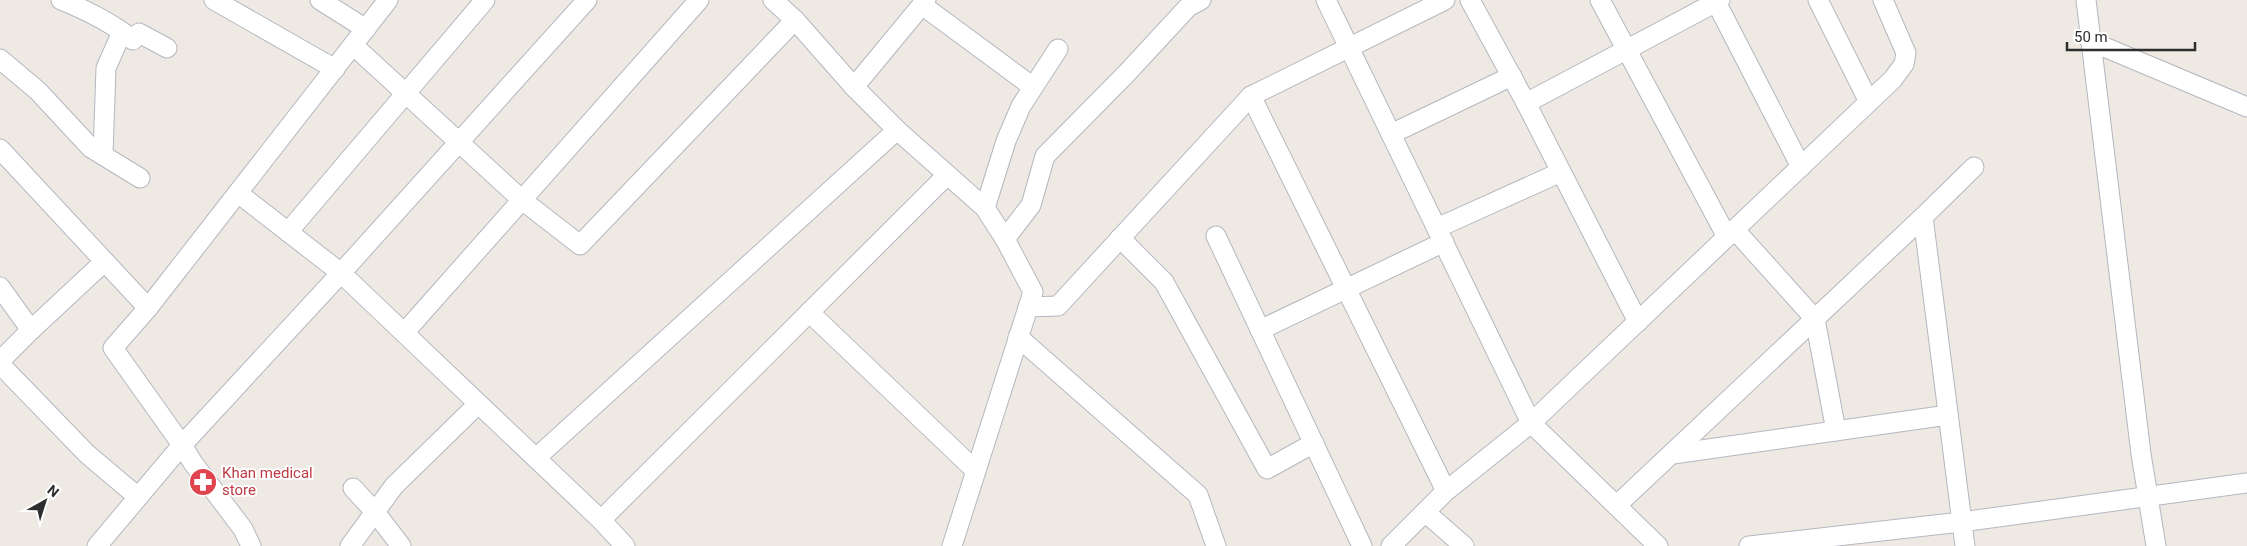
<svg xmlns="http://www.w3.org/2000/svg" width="2247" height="546" viewBox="0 0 2247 546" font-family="Roboto,sans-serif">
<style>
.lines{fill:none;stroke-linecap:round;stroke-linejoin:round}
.street-casing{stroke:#b5b7c0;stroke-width:21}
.street{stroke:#fff;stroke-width:19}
.labels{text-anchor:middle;stroke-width:4;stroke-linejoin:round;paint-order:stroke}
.health-label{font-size:15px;fill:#be3a42;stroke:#fff;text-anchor:start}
</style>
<rect width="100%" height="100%" fill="#eee9e2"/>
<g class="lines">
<defs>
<g id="street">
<path d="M 61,0 C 86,10 112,23 133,40 L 139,33 L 167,48"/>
<polyline points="214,0 335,69"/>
<polyline points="320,0 366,29"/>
<polyline points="773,0 795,20 854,87"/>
<polyline points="926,0 854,87 897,130 985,208 1005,239 1033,292 952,546"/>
<polyline points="1326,0 1531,423 1658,546"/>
<polyline points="1470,0 1526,103 1638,322"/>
<polyline points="1600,0 1727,237"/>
<polyline points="1715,0 1801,167"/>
<polyline points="1818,0 1869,102"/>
<polyline points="2086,0 2141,454 2156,546"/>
<polyline points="922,5 1033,87"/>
<polyline points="2090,41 2247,107"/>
<polyline points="354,46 522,200 580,245 795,20"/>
<polyline points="0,59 38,91 91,148 140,178"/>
<polyline points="1251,96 1446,491"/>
<polyline points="1526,103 1720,0"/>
<polyline points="1391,134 1512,76"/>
<polyline points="0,149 148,308"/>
<polyline points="103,155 106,68 122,32"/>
<polyline points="238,193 341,273 601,520 625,546"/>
<polyline points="985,208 1006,141 1021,106 1058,49"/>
<polyline points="1923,217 1974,167"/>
<polyline points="1437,228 1561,172"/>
<polyline points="1735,230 1815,319 1836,431"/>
<polyline points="288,232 485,0"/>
<polyline points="1216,236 1362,546"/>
<polyline points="1120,238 1164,282 1267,469 1314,443"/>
<polyline points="1005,239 1031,205 1045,156 1126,74 1188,7 1201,0"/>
<polyline points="0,287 31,330"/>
<polyline points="1028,307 1058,306 1251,96 1445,0"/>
<polyline points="809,312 976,471"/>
<polyline points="1260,330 1444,242"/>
<polyline points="404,333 699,0"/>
<polyline points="1018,337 1198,495 1216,546"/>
<polyline points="0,361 31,330 104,262"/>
<polyline points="0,364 87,454 138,497"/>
<polyline points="1673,454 1948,415"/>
<polyline points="536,458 897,130"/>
<polyline points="353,488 375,512 401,546"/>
<polyline points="1617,505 1923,217 1965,546"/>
<polyline points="1425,512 1464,546"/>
<polyline points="601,520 947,175"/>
<polyline points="97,546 182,445 341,273 587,0"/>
<polyline points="251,546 243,529 193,463 182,445 113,348 148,308 388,0"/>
<polyline points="350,546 394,486 478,404"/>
<polyline points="1391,546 1446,491 1531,423 1893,79 1904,64 1906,53 1883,0"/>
<polyline points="1749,546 1961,522 2247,483"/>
</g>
</defs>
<use href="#street" class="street-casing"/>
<use href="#street" class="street"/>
</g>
<defs>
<symbol id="pharmacy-disc" viewBox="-11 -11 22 22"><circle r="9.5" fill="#e0444e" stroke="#fff"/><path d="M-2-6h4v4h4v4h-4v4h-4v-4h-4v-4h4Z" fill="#fff"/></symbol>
</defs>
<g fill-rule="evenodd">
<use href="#pharmacy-disc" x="187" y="466" width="32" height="32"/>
</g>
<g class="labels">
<g class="health-label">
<text x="222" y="478">Khan medical<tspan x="222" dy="17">store</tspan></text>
</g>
</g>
<g transform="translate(45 501) rotate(39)" stroke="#ffffff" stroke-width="4" paint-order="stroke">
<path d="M0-4L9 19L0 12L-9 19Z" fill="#2e2e2e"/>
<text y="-8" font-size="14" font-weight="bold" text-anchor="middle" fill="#2e2e2e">N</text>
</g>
<path d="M2067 42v8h128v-8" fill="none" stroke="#2e2e2e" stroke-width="2.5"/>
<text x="2074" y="42" font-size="15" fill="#2e2e2e" stroke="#ffffff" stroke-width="4" paint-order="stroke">50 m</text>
</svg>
